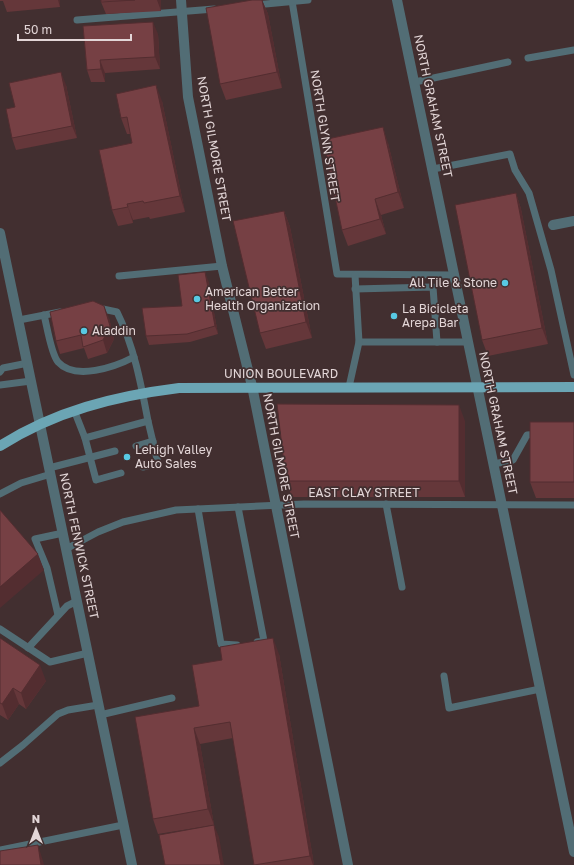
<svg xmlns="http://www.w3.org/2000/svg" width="574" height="865" viewBox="0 0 574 865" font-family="'Golos Text',sans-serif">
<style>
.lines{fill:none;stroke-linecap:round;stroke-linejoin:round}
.lane{stroke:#526d75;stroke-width:7}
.street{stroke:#526d75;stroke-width:10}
.primary{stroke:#6ba5b4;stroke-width:10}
.wall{fill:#65373a}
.shaded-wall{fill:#532d30}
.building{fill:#764044;stroke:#532d30}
.poi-dot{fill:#58c9e3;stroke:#422f30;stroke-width:1.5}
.labels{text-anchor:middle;stroke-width:3.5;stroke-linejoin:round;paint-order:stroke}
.street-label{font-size:12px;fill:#e3d6d7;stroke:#422f30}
.poi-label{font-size:12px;fill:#e3d6d7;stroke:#422f30;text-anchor:start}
</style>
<rect width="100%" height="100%" fill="#422f30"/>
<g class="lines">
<g class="lane">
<polyline points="292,1 337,274 454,275"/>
<polyline points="255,5 308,0"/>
<polyline points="77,20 214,9"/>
<polyline points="528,58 574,50"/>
<polyline points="415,82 508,62"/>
<polyline points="433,169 510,154 515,170 529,193 551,270 574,375"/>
<polyline points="119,276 222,266"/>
<polyline points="355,289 433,287 437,342"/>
<path d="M 98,308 L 117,312 C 134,346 141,384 148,421"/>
<path d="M 44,315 C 47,326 51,354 58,362 C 75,381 115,367 134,357"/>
<polyline points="19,320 60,312"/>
<polyline points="359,342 468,342"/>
<polyline points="0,372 3,368 28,363"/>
<polyline points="0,385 31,381"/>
<polyline points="349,387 359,342 355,275"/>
<polyline points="74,410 85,438 96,480 121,473"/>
<polyline points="85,438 148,421 158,463 143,467"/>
<polyline points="136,446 153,441"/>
<polyline points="494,464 513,460 527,435 540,434"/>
<polyline points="49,468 115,451"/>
<polyline points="0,494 21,483 51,474"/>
<polyline points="386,504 402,587"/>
<polyline points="238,507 264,641 257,642"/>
<polyline points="198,509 221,644 237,645"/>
<polyline points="66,549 98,532 123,522 176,510 304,504 574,505"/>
<polyline points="58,615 47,568 35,539 63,533"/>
<polyline points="0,629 50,662 88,653"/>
<polyline points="28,648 67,606 77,601"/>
<polyline points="444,676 449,708 540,689"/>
<polyline points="100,715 172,698"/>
<polyline points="0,763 23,745 58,714 68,710 98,705"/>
<polyline points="0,850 123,825"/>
</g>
<g class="street">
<polyline points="181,0 188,97 222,266 252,386 348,865"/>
<polyline points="397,0 574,852"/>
<polyline points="553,225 574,221"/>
<polyline points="0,233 132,865"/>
</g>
<path class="primary" d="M 0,446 C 55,411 115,396 179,388 L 574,387"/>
</g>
<g class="wall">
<polygon points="0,0 60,0 60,7 7,12 3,1 0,1"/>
<polygon points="101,0 161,0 161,11 106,14 101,2"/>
<polygon points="262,0 268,14 282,88 226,100 220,84"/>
<polygon points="83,26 158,34 160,69 105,73 105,82 91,82 87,70"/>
<polygon points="66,85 77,138 16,150 12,138 15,107"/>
<polygon points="162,101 185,212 150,219 149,217 133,220 133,223 118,226 112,210 132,143 130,134 127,134 121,118"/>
<polygon points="388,143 404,208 381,215 386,234 348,246 342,230"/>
<polygon points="516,193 521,209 548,344 488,356 482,340"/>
<polygon points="284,211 290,227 312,338 266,349 260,333"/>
<polygon points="208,280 218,334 190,342 149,345 146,336 182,306"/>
<polygon points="109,318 114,339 107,353 88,359 84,348 60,354 56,341"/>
<polygon points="465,421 465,497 292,497 286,481"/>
<polygon points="574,422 574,498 536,498 530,482"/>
<polygon points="0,638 46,681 26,709 19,704 8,720 0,715"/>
<polygon points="279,654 314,865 254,865 233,738 200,744 214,825 158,834 153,819 199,706 222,660"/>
</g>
<g class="shaded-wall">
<polygon points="58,0 60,0 60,7"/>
<polygon points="157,0 161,0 161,11"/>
<polygon points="262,0 268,14 282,88 277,72"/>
<polygon points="153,22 158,34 160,69 155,57"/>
<polygon points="100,60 105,73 105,82 101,69"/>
<polygon points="61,72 66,85 77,138 72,126"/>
<polygon points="156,85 162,101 185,212 180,196"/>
<polygon points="383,127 388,143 404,208 398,192"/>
<polygon points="516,193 521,209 548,344 542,328"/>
<polygon points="375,199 381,215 386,234 380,219"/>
<polygon points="127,204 133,220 133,223 128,207"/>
<polygon points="284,211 290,227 312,338 306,322"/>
<polygon points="205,272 208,280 218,334 215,326"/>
<polygon points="104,306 109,318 114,339 107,353 103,340"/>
<polygon points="459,405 465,421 465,497 459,481"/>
<polygon points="38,554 44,570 0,608 0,587"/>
<polygon points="273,638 279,654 314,865 313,865 310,856"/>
<polygon points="40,665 46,681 26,709 21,693"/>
<polygon points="13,688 19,704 8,720 2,704"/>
<polygon points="194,728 200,744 214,825 208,809"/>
<polygon points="214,825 219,837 224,865 221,865"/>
<polygon points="38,845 43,861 44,865 41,865"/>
</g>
<g class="building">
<polygon points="101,0 135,0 101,2"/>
<polygon points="252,0 262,0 277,72 220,84 206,8"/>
<polygon points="153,22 155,57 100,60 101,69 87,70 83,26"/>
<polygon points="61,72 72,126 12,138 6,109 15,107 9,83"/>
<polygon points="156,85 180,196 144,203 143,201 127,204 128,207 112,210 99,150 132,143 127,117 121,118 116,94"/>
<polygon points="383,127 398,192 375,199 380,219 342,230 323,140"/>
<polygon points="516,193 542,328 482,340 455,205"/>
<polygon points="284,211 306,322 260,333 233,221"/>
<polygon points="205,272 215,326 187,334 146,336 142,308 182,306 178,275"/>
<polygon points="93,301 104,306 110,326 103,340 83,347 81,335 56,341 50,312"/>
<polygon points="277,404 459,405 459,481 286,481"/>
<rect x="530" y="422" width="44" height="60"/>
<polygon points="0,510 38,554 0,587"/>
<polygon points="0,638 40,665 21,693 13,688 2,704 0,703"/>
<polygon points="273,638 310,856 254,865 230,722 194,728 208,809 153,819 135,717 199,706 192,665 222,660 220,647"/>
<polygon points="214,825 221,865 165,865 159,835"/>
<polygon points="38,845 41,865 0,865 0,851"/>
</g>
<g class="poi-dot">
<circle cx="505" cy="283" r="4"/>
<circle cx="197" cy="299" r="4"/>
<circle cx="394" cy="316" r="4"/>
<circle cx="84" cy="331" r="4"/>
<circle cx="127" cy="457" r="4"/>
</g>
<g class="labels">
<g class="street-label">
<text transform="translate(433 106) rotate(78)" y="4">NORTH GRAHAM STREET</text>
<text transform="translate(325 136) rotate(81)" y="4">NORTH GLYNN STREET</text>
<text transform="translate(214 149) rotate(80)" y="4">NORTH GILMORE STREET</text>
<text x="281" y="378">UNION BOULEVARD</text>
<text transform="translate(498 423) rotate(78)" y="4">NORTH GRAHAM STREET</text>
<text transform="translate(281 466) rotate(79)" y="4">NORTH GILMORE STREET</text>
<text x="364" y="497">EAST CLAY STREET</text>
<text transform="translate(79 546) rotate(78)" y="4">NORTH FENWICK STREET</text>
</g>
<g class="poi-label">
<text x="497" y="287" text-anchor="end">All Tile &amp; Stone</text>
<text x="205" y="296">American Better<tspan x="205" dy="14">Health Organization</tspan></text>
<text x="402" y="313">La Bicicleta<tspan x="402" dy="14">Arepa Bar</tspan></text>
<text x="92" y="335">Aladdin</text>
<text x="135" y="454">Lehigh Valley<tspan x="135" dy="14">Auto Sales</tspan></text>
</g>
</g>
<g transform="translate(36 829)" stroke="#422f30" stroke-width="3" paint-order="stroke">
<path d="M0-3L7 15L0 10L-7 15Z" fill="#e3d6d7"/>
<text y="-6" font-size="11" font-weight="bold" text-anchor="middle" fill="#e3d6d7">N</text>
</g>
<path d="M18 34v6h113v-6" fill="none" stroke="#e3d6d7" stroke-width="2"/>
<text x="24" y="34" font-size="12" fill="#e3d6d7" stroke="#422f30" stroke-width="3" paint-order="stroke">50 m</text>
</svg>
